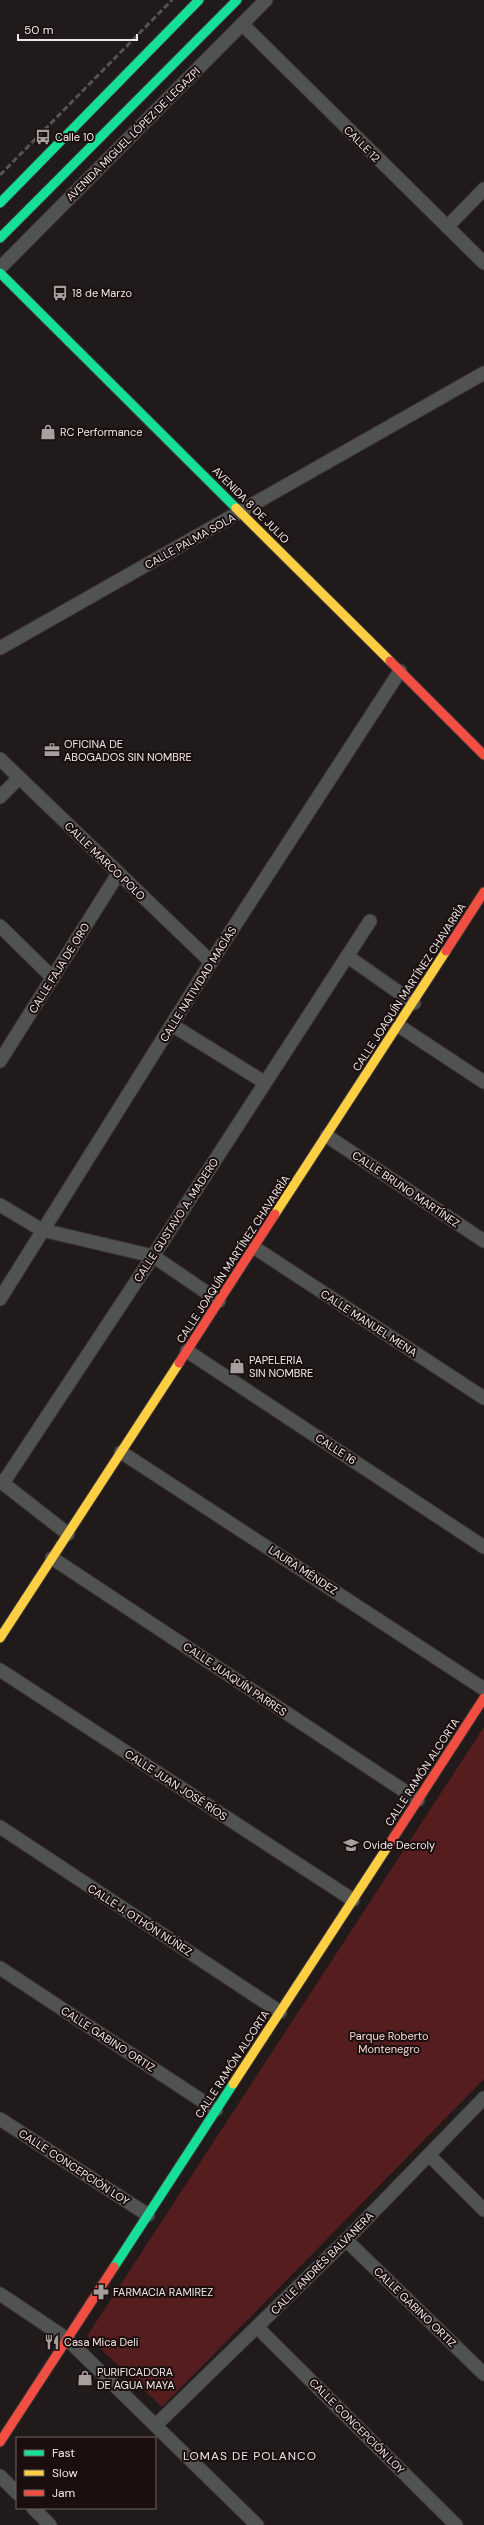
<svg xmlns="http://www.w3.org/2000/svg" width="484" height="2525" viewBox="0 0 484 2525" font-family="'DM Sans',sans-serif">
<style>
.green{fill:#551d1d}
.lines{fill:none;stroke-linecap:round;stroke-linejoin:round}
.street-casing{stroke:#3d3737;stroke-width:15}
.fast-casing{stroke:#3d3737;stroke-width:11}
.slow-casing{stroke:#3d3737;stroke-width:11}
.jam-casing{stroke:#3d3737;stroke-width:11}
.street{stroke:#515353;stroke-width:13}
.fast{stroke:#16e098;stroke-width:9}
.slow{stroke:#ffcf43;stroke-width:9}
.jam{stroke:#f24e42;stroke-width:9}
.rail{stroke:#565354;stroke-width:3;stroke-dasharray:6 3;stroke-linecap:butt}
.labels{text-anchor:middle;stroke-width:4;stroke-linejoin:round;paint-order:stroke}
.street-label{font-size:11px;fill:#efe6e5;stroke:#1a0f0e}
.poi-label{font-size:11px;fill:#efe6e5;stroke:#1a0f0e;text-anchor:start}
.park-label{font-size:11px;fill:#f2d7d5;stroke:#1a0f0e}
.neighbourhood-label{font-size:12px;letter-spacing:1px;fill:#efe6e5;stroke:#1a0f0e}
</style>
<rect width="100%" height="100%" fill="#211a1a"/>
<polygon class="green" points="484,1727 484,2079 162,2407 87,2336"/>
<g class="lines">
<defs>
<g id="street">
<polyline points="242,24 484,263"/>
<polyline points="447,227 484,189"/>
<polyline points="0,268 266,0"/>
<polyline points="0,648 484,373"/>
<polyline points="0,759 211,962"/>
<polyline points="0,797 19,778"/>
<polyline points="0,926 53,978"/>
<polyline points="347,956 414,1003"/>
<polyline points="172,1025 264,1082"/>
<polyline points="399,1026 484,1082"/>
<polyline points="0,1061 118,874"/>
<polyline points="327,1136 484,1241"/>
<polyline points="0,1205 42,1230 153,1256 219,1301"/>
<polyline points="255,1248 484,1398"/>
<polyline points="0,1299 211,962 400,671"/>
<polyline points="187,1351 484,1547"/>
<polyline points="121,1452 484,1689"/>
<polyline points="0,1481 68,1534"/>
<polyline points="3,1483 153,1256 370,921"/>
<polyline points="52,1558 418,1800"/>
<polyline points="0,1670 353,1900"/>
<polyline points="0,1827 280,2012"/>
<polyline points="0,1968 216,2110"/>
<polyline points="0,2119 148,2215"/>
<polyline points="429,2155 484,2210"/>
<polyline points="346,2240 484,2374"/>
<polyline points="0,2294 67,2339 257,2525"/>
<polyline points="257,2327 456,2525"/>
<polyline points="156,2425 346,2240 484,2098"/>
<polyline points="0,2476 17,2493"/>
<polyline points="33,2508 50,2525"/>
</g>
<g id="fast">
<polyline points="0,203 199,0"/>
<polyline points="0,238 237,0"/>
<polyline points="0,273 236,508"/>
<polyline points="114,2267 233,2084"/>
</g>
<g id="slow">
<polyline points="236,508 390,661"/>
<polyline points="275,1214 446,951"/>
<polyline points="0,1638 179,1363"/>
<polyline points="233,2084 390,1843"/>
</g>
<g id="jam">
<polyline points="390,661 484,755"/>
<polyline points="446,951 484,892"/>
<polyline points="179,1363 275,1214"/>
<polyline points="390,1843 484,1698"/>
<polyline points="0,2442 114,2267"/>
</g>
</defs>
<use href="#street" class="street-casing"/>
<use href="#fast" class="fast-casing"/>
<use href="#slow" class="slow-casing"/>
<use href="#jam" class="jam-casing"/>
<use href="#street" class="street"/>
<use href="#fast" class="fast"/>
<use href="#slow" class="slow"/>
<use href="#jam" class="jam"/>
<polyline class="rail" points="0,175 172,0"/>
</g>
<defs>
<symbol id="bus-bare" viewBox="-9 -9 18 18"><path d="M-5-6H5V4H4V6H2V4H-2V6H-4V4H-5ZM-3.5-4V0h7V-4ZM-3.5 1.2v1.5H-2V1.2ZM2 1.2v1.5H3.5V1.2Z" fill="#a79f9e" stroke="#1a0f0e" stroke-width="2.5" paint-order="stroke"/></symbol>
<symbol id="shop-bare" viewBox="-9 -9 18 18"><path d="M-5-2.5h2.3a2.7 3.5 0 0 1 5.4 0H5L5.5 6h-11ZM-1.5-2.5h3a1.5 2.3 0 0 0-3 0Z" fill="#a79f9e" stroke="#1a0f0e" stroke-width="2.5" paint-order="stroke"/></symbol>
<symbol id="office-bare" viewBox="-9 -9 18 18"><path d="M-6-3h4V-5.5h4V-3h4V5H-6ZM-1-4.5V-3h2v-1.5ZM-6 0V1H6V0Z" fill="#a79f9e" stroke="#1a0f0e" stroke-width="2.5" paint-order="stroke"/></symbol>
<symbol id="school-bare" viewBox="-9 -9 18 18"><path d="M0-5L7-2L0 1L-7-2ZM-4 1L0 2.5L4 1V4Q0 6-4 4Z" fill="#a79f9e" stroke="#1a0f0e" stroke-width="2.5" paint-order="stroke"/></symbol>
<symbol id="pharmacy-bare" viewBox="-9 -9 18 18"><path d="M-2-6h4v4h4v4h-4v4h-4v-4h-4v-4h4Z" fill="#a79f9e" stroke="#1a0f0e" stroke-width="2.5" paint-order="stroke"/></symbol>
<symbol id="restaurant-bare" viewBox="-9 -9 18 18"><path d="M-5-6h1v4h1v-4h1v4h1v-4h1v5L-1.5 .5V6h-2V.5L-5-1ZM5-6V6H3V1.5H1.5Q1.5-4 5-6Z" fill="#a79f9e" stroke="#1a0f0e" stroke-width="2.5" paint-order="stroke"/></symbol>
</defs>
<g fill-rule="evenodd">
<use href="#bus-bare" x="32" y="126" width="22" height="22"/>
<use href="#bus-bare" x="49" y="282" width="22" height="22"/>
<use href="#shop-bare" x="37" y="421" width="22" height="22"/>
<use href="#office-bare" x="41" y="739" width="22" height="22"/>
<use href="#shop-bare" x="226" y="1355" width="22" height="22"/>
<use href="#school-bare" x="340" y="1834" width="22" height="22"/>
<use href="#pharmacy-bare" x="90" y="2281" width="22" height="22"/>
<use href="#restaurant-bare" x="41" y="2331" width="22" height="22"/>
<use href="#shop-bare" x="74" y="2367" width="22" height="22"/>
</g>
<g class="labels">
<g class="street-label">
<text transform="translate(133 134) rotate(-45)" y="4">AVENIDA MIGUEL LÓPEZ DE LEGAZPI</text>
<text transform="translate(362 144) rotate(45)" y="4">CALLE 12</text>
<text transform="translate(251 505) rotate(45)" y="4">AVENIDA 8 DE JULIO</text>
<text transform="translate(190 541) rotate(-29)" y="4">CALLE PALMA SOLA</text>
<text transform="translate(105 861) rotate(44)" y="4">CALLE MARCO POLO</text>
<text transform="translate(59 968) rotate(-58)" y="4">CALLE FAJA DE ORO</text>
<text transform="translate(198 984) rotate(-58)" y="4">CALLE NATIVIDAD MACÍAS</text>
<text transform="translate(409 987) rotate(-57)" y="4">CALLE JOAQUÍN MARTÍNEZ CHAVARRÍA</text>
<text transform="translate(406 1189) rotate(34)" y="4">CALLE BRUNO MARTÍNEZ</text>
<text transform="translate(176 1220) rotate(-57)" y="4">CALLE GUSTAVO A. MADERO</text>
<text transform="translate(233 1259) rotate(-57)" y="4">CALLE JOAQUÍN MARTÍNEZ CHAVARRÍA</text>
<text transform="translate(369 1323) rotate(33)" y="4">CALLE MANUEL MENA</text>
<text transform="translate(336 1449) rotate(33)" y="4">CALLE 16</text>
<text transform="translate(303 1570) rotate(33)" y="4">LAURA MÉNDEZ</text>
<text transform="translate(235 1679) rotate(34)" y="4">CALLE JUAQUÍN PARRES</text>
<text transform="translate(422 1772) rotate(-57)" y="4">CALLE RAMÓN ALCORTA</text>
<text transform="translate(176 1785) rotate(33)" y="4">CALLE JUAN JOSÉ RÍOS</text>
<text transform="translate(140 1920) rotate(33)" y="4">CALLE J. OTHÓN NÚÑEZ</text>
<text transform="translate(108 2039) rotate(33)" y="4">CALLE GABINO ORTIZ</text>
<text transform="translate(232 2064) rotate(-57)" y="4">CALLE RAMÓN ALCORTA</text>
<text transform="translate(74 2167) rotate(33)" y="4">CALLE CONCEPCIÓN LOY</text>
<text transform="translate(322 2263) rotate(-45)" y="4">CALLE ANDRÉS BALVANERA</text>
<text transform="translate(415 2307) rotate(44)" y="4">CALLE GABINO ORTIZ</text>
<text transform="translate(357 2426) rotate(45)" y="4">CALLE CONCEPCIÓN LOY</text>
</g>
<g class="poi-label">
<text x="55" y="141">Calle 10</text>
<text x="72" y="297">18 de Marzo</text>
<text x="60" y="436">RC Performance</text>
<text x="64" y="748">OFICINA DE<tspan x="64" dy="13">ABOGADOS SIN NOMBRE</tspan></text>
<text x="249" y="1364">PAPELERIA<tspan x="249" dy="13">SIN NOMBRE</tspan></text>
<text x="363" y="1849">Ovide Decroly</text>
<text x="113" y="2296">FARMACIA RAMIREZ</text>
<text x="64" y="2346">Casa Mica Deli</text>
<text x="97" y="2376">PURIFICADORA<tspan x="97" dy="13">DE AGUA MAYA</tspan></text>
</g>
<g class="park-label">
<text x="389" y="2040">Parque Roberto<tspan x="389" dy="13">Montenegro</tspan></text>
</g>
<g class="neighbourhood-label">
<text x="250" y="2460">LOMAS DE POLANCO</text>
</g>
</g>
<rect x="16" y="2437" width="140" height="72" fill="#1a0f0e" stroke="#6f6564"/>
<rect x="24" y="2450" width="20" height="6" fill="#16e098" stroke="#6f6564"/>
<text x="52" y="2457" font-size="12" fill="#efe6e5">Fast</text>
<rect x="24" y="2470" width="20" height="6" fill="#ffcf43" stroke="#6f6564"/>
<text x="52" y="2477" font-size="12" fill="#efe6e5">Slow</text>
<rect x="24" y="2490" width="20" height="6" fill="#f24e42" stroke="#6f6564"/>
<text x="52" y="2497" font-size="12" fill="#efe6e5">Jam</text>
<path d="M18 34v6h119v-6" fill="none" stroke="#efe6e5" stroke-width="2"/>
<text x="24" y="34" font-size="12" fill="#efe6e5" stroke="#1a0f0e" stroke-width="3" paint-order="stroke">50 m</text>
</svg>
